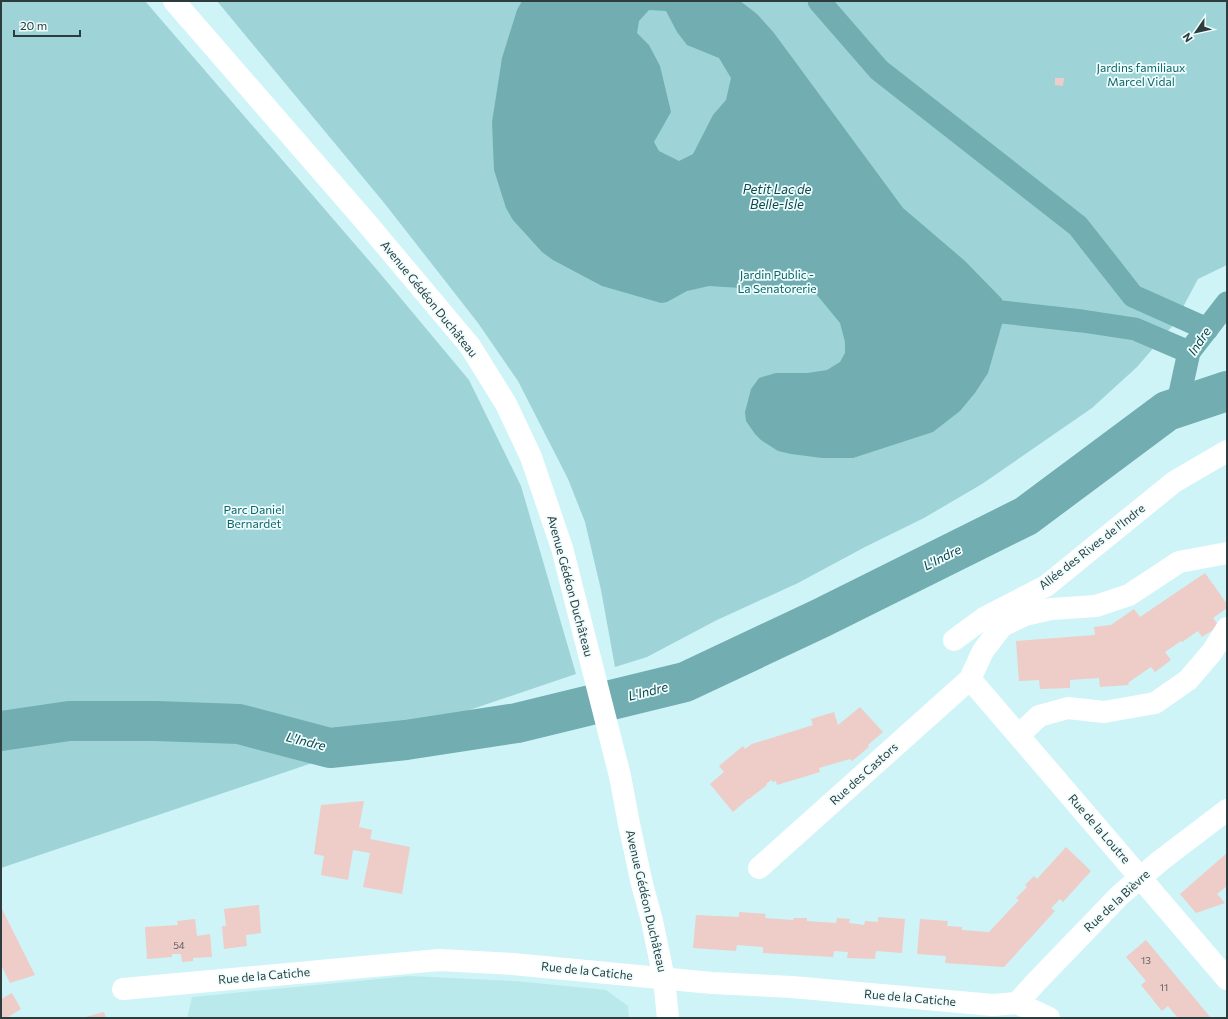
<svg xmlns="http://www.w3.org/2000/svg" width="1228" height="1019" viewBox="0 0 1228 1019" font-family="Commissioner,sans-serif">
<style>
.built{fill:#bae9ec}
.green{fill:#9ed4d8}
.water{fill:#71adb1;fill-rule:evenodd}
.lines{fill:none;stroke-linecap:round;stroke-linejoin:round}
.canal{stroke:#71adb1;stroke-width:23}
.river{stroke:#71adb1;stroke-width:40}
.building{fill:#eeccc7}
.minor{stroke:#fff;stroke-width:22}
.labels{text-anchor:middle;stroke-width:3.5;stroke-linejoin:round;paint-order:stroke}
.number-label{font-size:10px;fill:#5d6060}
.park-label{font-size:12px;fill:#0f6468;stroke:#eefdfd}
.street-label{font-size:12px;fill:#2d3c3d;stroke:#eefdfd}
.water-label{font-size:13px;font-style:italic;fill:#0e4649;stroke:#eefdfd}
</style>
<rect width="100%" height="100%" fill="#cef4f7"/>
<polygon class="built" points="409,976 516,981 606,990 628,1006 629,1018 187,1018 192,997"/>
<g class="green">
<polygon points="1,1 145,1 378,271 469,380 521,486 576,674 1,868"/>
<polygon points="217,1 1227,1 1227,265 1198,279 1174,324 1137,367 1092,408 982,484 924,518 865,547 798,583 717,620 647,657 615,667 601,590 585,522 568,479 518,381 478,323 385,204"/>
</g>
<path class="water" d="M 522,1 L 740,1 L 757,14 L 774,33 L 903,208 L 965,261 L 1002,299 L 1002,324 L 988,373 L 975,393 L 960,411 L 933,432 L 853,458 L 822,458 L 791,454 L 778,451 L 761,440 L 755,434 L 746,421 L 745,412 L 751,389 L 759,378 L 776,373 L 807,373 L 827,370 L 840,362 L 845,353 L 845,342 L 840,323 L 817,295 L 803,292 L 709,286 L 687,291 L 667,302 L 661,303 L 602,286 L 553,260 L 542,252 L 513,220 L 506,208 L 494,170 L 492,122 L 502,58 L 517,10 ZM 649,10 L 666,11 L 677,32 L 687,45 L 719,58 L 731,78 L 726,100 L 713,115 L 693,154 L 679,161 L 659,151 L 654,142 L 671,112 L 660,66 L 649,45 L 637,33 L 639,21 Z"/>
<g class="lines">
<g class="canal">
<polyline points="819,1 879,70 1078,226 1133,296 1207,329"/>
<polyline points="1002,312 1082,321 1135,329 1189,352"/>
<polyline points="1177,407 1189,352 1227,303"/>
</g>
<polyline class="river" points="1,731 69,721 156,721 239,724 330,748 406,740 517,723 685,682 821,618 1026,516 1167,411 1227,391"/>
</g>
<g class="building">
<polygon points="1055,78 1064,78 1063,86 1055,85"/>
<polygon points="1205,573 1227,604 1227,608 1213,618 1219,626 1202,637 1198,631 1182,642 1181,641 1165,652 1171,660 1155,672 1151,667 1129,682 1128,685 1100,687 1099,678 1070,680 1070,688 1040,689 1039,680 1019,681 1016,641 1095,635 1094,627 1111,625 1134,609 1140,617"/>
<polygon points="860,707 883,732 868,745 869,747 852,761 850,759 819,768 820,772 777,785 776,781 773,782 771,780 766,784 767,785 749,799 748,799 733,812 710,784 724,772 719,766 743,746 745,749 752,744 813,725 811,719 834,712 838,725"/>
<polygon points="364,801 359,827 372,830 370,839 410,847 402,894 363,887 370,853 353,850 348,880 321,875 324,856 314,854 321,805"/>
<polygon points="1066,847 1091,871 1063,902 1060,899 1051,908 1055,911 1004,967 945,963 946,956 917,954 920,919 948,921 947,926 962,927 962,930 989,932 1019,900 1016,898 1027,887 1025,885 1034,876 1037,879"/>
<polygon points="1227,853 1227,886 1217,894 1225,903 1196,913 1180,894"/>
<polygon points="259,905 261,933 246,935 247,946 224,949 222,926 226,926 224,909"/>
<polygon points="1,907 35,975 10,983 1,965"/>
<polygon points="739,912 766,914 765,918 793,920 794,918 807,918 807,921 836,923 837,918 850,919 849,923 864,925 865,921 878,922 878,917 905,919 902,953 876,951 875,959 847,958 848,952 834,951 833,957 763,953 763,947 737,945 736,951 693,948 696,915 739,917"/>
<polygon points="195,919 197,936 210,934 212,957 193,958 193,961 182,962 181,954 172,954 172,957 147,959 145,927 178,925 177,921"/>
<polygon points="1146,940 1211,1018 1178,1018 1168,1006 1162,1011 1141,985 1146,981 1126,957"/>
<polygon points="12,993 21,1009 8,1017 9,1018 1,1018 1,999"/>
<polygon points="104,1012 106,1018 82,1018"/>
</g>
<g class="lines">
<g class="minor">
<polyline points="174,1 365,221 470,346 506,404 531,457 562,548 620,776 629,824 642,884 652,921 664,979 668,1018"/>
<polyline points="954,640 984,618 1046,586 1174,482 1227,451"/>
<polyline points="970,679 1227,979"/>
<polyline points="1019,735 1039,716 1068,708 1104,712 1155,703 1188,680 1212,652 1227,628"/>
<polyline points="759,868 970,679 983,651 1002,626 1025,615 1051,609 1096,606 1129,595 1179,562 1227,553"/>
<polyline points="123,989 439,960 513,964 712,983 792,987 993,1005 1017,1003 1049,1018"/>
<polyline points="1017,1003 1037,981 1120,895 1160,861 1227,810"/>
</g>
</g>
<g class="labels">
<g class="number-label">
<text x="179" y="949">54</text>
<text x="1146" y="964">13</text>
<text x="1164" y="991">11</text>
</g>
<g class="park-label">
<text x="1141" y="72">Jardins familiaux<tspan x="1141" dy="14">Marcel Vidal</tspan></text>
<text x="777" y="279">Jardin Public -<tspan x="777" dy="14">La Senatorerie</tspan></text>
<text x="254" y="514">Parc Daniel<tspan x="254" dy="14">Bernardet</tspan></text>
</g>
<g class="street-label">
<text transform="translate(429 299) rotate(51)" y="4">Avenue Gédéon Duchâteau</text>
<text transform="translate(1092 547) rotate(-38)" y="4">Allée des Rives de l'Indre</text>
<text transform="translate(570 586) rotate(75)" y="4">Avenue Gédéon Duchâteau</text>
<text transform="translate(864 774) rotate(-42)" y="4">Rue des Castors</text>
<text transform="translate(1099 829) rotate(49)" y="4">Rue de la Loutre</text>
<text transform="translate(646 901) rotate(77)" y="4">Avenue Gédéon Duchâteau</text>
<text transform="translate(1117 901) rotate(-43)" y="4">Rue de la Bièvre</text>
<text transform="translate(587 971) rotate(6)" y="4">Rue de la Catiche</text>
<text transform="translate(264 976) rotate(-5)" y="4">Rue de la Catiche</text>
<text transform="translate(910 998) rotate(5)" y="4">Rue de la Catiche</text>
</g>
<g class="water-label">
<text x="777" y="194">Petit Lac de<tspan x="777" dy="15">Belle-Isle</tspan></text>
<text transform="translate(1199 341) rotate(-56)" y="5">Indre</text>
<text transform="translate(942 557) rotate(-27)" y="5">L'Indre</text>
<text transform="translate(648 691) rotate(-14)" y="5">L'Indre</text>
<text transform="translate(306 741) rotate(14)" y="5">L'Indre</text>
</g>
</g>
<rect width="1228" height="1019" fill="none" stroke="#2d3c3d" stroke-width="4"/>
<g transform="translate(1196 32) rotate(236)" stroke="#eefdfd" stroke-width="3" paint-order="stroke">
<path d="M0-3L7 15L0 10L-7 15Z" fill="#2d3c3d"/>
<text y="-6" font-size="11" font-weight="bold" text-anchor="middle" fill="#2d3c3d">N</text>
</g>
<path d="M14 30v6h66v-6" fill="none" stroke="#2d3c3d" stroke-width="2"/>
<text x="20" y="30" font-size="12" fill="#2d3c3d" stroke="#eefdfd" stroke-width="3" paint-order="stroke">20 m</text>
</svg>
